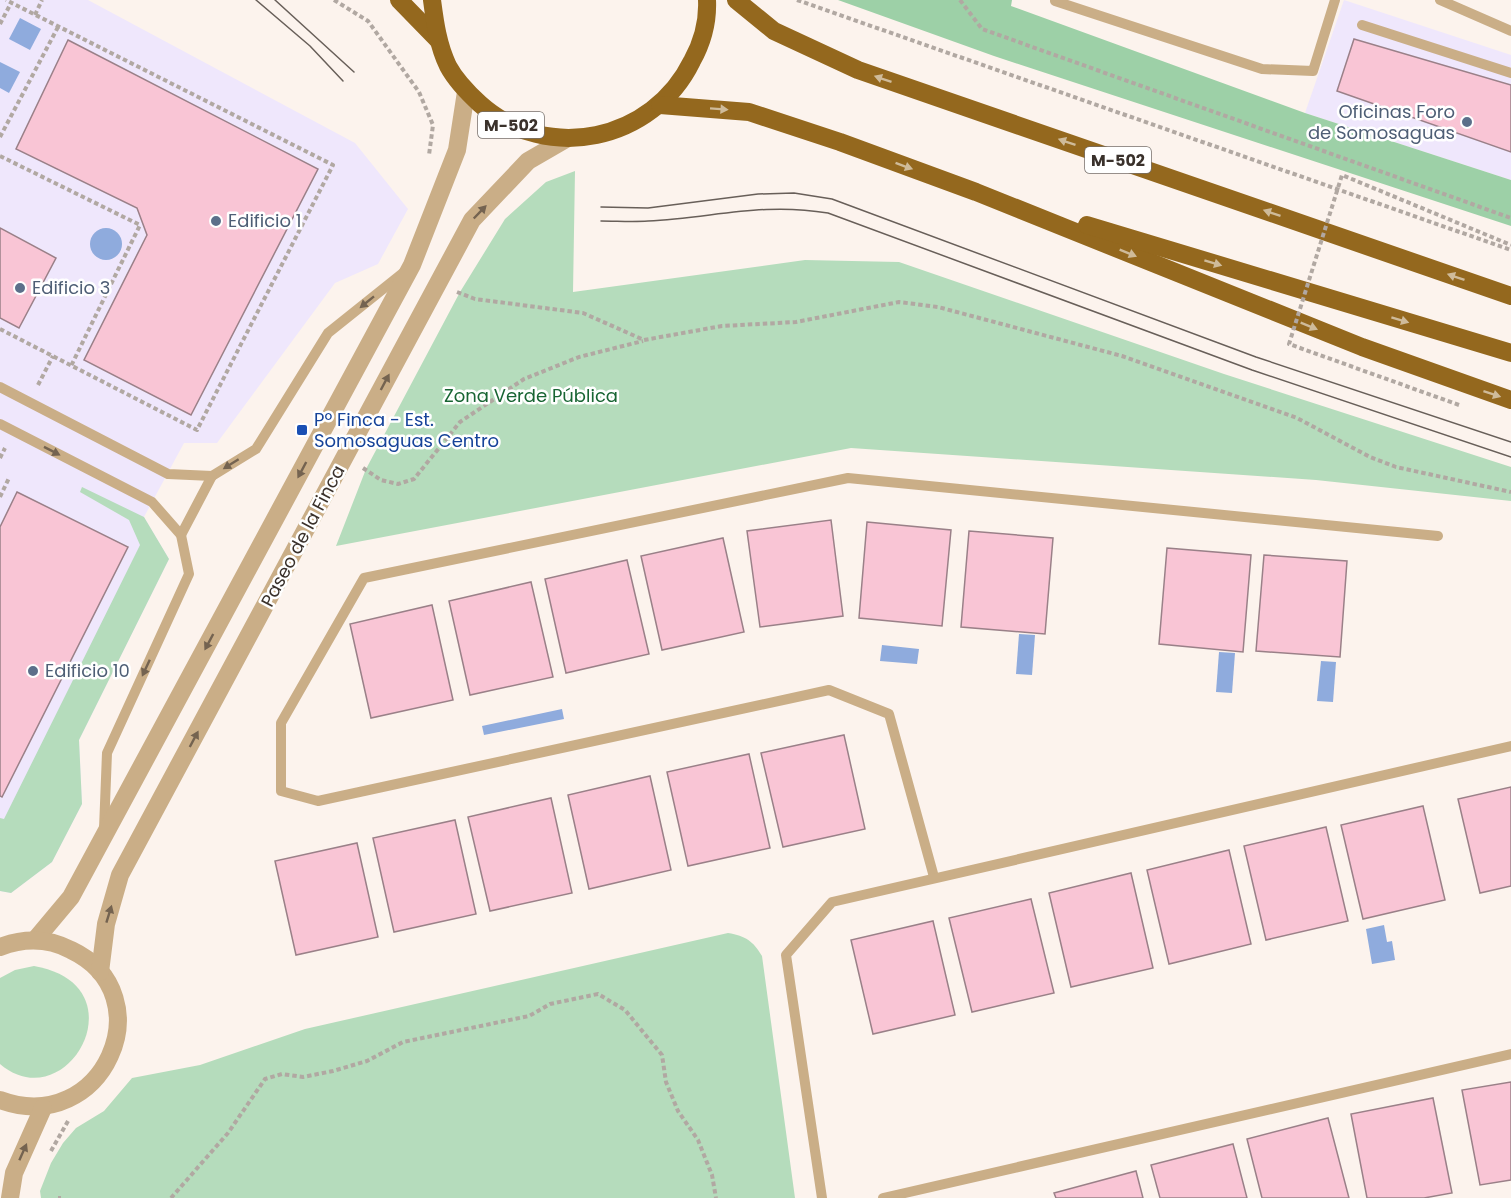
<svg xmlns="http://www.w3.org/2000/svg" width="1511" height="1198" viewBox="0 0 1511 1198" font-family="Poppins,sans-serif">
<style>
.commercial{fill:#efe7fc}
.green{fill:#b5dcbc}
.forest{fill:#9dd0a7}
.water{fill:#8fabdd}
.building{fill:#f9c5d5;stroke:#9a8088;stroke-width:1.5}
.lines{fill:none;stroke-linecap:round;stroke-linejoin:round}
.path{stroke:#b1a8a2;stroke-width:4;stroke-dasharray:4.5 3;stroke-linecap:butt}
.service{stroke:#caae87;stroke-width:10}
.minor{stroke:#caae87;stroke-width:18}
.trunk{stroke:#94681e;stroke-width:18}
.tram{stroke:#685f59;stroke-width:1.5}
.path-bridge{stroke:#b1a8a2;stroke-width:4;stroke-dasharray:4.5 3;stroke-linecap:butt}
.oneway{fill:#cfbb9a}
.oneway2{fill:#746350}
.service-dot{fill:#5c6f8a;stroke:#fff;stroke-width:2}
.transit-dot{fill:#1a4fb4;stroke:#fff;stroke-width:2}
.labels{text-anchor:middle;stroke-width:5;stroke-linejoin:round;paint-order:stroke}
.shield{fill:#fff;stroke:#756f6b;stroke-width:1.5}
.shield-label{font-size:16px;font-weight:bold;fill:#3a312b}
.service-label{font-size:18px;fill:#4e5e75;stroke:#fff;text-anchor:start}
.park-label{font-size:18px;fill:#186533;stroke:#fff}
.transit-label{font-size:18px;fill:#164399;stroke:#fff;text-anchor:start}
.street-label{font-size:18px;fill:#3a312b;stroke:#fff}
</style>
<rect width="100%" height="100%" fill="#fcf3ed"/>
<g class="commercial">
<polygon points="0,0 88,0 355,143 408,209 378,264 335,283 217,443 184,443 144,517 169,559 79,740 82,804 52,862 11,893 0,891"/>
<polygon points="1344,0 1511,55 1511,180 1305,113"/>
</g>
<g class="green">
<polygon points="575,171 573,292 805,260 899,262 1224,374 1511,467 1511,501 1316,480 851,448 336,546 366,469 460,292 505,219 546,182"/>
<polygon points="82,487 144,517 169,559 79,740 82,804 52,862 11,893 0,891 0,818 4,819 140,545 129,520 80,492"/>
<path d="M 728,933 C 746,936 753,941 762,956 L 795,1198 L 41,1198 L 40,1191 L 51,1163 L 63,1143 L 76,1128 L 104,1111 L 132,1078 L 200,1065 L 305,1029 Z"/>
<path d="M 34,966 C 143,985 67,1121 0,1064 L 0,978 L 15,970 Z"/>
</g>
<polygon class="forest" points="838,0 1012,0 1011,6 1305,113 1511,180 1511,226 994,56"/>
<g class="water">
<polygon points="20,18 41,29 30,50 9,39"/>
<polygon points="0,62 20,72 9,93 0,88"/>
<circle cx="106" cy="244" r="16"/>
<polygon points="1019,634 1035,635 1032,675 1016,674"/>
<polygon points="882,645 919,649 917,664 880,661"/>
<polygon points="1219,652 1235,653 1232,693 1216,692"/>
<polygon points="1321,661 1336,662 1333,702 1317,701"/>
<polygon points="562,709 564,719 484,735 482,726"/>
<polygon points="1384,925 1387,942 1392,941 1395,960 1372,964 1366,929"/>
</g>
<g class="building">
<polygon points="1354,39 1511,85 1511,152 1337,91"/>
<polygon points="68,40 318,169 191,415 84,360 147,235 137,208 16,149"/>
<polygon points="0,228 56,258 19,328 0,318"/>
<polygon points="17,492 128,547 2,797 0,796 0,527"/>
<polygon points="831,520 843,616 760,627 747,531"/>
<polygon points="867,522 951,530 942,626 859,618"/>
<polygon points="969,531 1053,538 1045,634 961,627"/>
<polygon points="723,538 744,632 662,650 641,556"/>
<polygon points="1167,548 1251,555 1243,652 1159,644"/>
<polygon points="1264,555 1347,561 1340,657 1256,651"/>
<polygon points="627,560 649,654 566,673 545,579"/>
<polygon points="531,582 553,677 470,695 449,601"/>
<polygon points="432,605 453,700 371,718 350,624"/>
<polygon points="844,735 865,829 783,847 761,753"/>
<polygon points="749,754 770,848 688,866 667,772"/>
<polygon points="650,776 671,870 589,889 568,795"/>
<polygon points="1511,787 1511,886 1480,893 1458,799"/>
<polygon points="551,798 572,893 490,911 468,817"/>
<polygon points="1423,806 1445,900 1363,919 1341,825"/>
<polygon points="455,820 476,914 394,932 373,838"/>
<polygon points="1326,827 1348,921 1266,940 1244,846"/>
<polygon points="357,843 378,937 296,955 275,861"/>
<polygon points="1229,850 1251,944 1169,964 1147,870"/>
<polygon points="1131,873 1153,968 1071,987 1049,893"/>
<polygon points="1031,899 1054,993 972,1012 949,918"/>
<polygon points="933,921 955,1015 873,1034 851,940"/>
<polygon points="1511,1082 1511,1180 1480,1185 1462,1090"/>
<polygon points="1433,1098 1452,1193 1424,1198 1367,1198 1351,1114"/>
<polygon points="1328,1118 1349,1198 1262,1198 1247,1139"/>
<polygon points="1233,1144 1247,1198 1160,1198 1151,1165"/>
<polygon points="1136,1171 1143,1198 1056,1198 1054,1193"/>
</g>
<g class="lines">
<g class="path">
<polyline points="334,0 368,21 419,92 433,125 429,155"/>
<polyline points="797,0 1511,250"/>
<polyline points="960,0 982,29 1511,218"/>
<polyline points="35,15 42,0"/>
<polyline points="0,24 11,3"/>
<polyline points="0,137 58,27"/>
<polyline points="0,156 140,225 71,366"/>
<polyline points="457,292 475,299 583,313 644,340 722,326 796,322 899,302 938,307 1122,356 1297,418 1370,457 1396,467 1511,492"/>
<polyline points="0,329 197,430 333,165 6,0"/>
<polyline points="38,385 53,356"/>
<polyline points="0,458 5,448"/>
<polyline points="363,468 381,480 398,484 414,479 460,422 524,379 579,357 643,341"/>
<polyline points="0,497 9,478"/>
<polyline points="51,1151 68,1121"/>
<polyline points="58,1198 61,1198"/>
<polyline points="171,1198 228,1133 265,1079 282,1074 303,1077 333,1071 367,1061 403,1042 529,1016 550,1004 598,994 625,1010 662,1055 666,1082 678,1111 698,1140 712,1175 716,1198"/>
</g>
<g class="service">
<polyline points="1440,0 1511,31"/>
<polyline points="1055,1 1262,69 1313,71 1335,0"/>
<polyline points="1362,25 1511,73"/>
<polyline points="0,387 168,474 212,476 256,449 328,333 403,273"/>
<polyline points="0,424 152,502 181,535 189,574 107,753 104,829"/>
<polyline points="181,535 212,476"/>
<polyline points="934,877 889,714 829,690 318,801 281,791 281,723 364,578 848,478 1438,536"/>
<polyline points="822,1198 786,955 832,902 1511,746"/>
<polyline points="883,1198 1511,1054"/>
</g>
<g class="minor">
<polyline points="35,940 71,897 412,265 457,150 466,92"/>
<path d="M 0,947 C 24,938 48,938 71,950 C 166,995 103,1138 0,1100"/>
<polyline points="100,972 106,924 120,875 472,220 528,161 566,139"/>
<polyline points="10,1198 14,1173 43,1108"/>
</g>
<g class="trunk">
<polyline points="399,0 438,40"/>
<path d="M 432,0 C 435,23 438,45 448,66 C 456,81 468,93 480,104 C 547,164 653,141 692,61 C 702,43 708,21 707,0"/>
<polyline points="736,0 774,31 858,70 1511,296"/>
<polyline points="660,105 749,112 840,142 976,192 1362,347 1511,400"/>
<polyline points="1087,225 1511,353"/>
</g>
<g class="tram">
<polyline points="256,0 310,46 343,81"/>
<polyline points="275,0 354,72"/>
<polyline points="601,207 648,208 758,194 794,193 832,199 1256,357 1511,442"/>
<path d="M 601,221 C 617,221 633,222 648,221 C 713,218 761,202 828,213 L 1252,370 L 1511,457"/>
</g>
<polyline class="path-bridge" points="1459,405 1289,344 1342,175 1511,245"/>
</g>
<defs><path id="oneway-solid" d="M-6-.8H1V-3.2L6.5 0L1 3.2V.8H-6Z" transform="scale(1.5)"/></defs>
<g class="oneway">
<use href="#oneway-solid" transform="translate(883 79) rotate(-161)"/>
<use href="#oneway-solid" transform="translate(719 109) rotate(4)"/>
<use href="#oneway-solid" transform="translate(1067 142) rotate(-161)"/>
<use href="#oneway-solid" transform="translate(904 166) rotate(20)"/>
<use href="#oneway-solid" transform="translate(1272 213) rotate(-161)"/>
<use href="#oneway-solid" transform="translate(1128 253) rotate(22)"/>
<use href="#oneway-solid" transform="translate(1213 263) rotate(17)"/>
<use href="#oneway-solid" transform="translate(1456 277) rotate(-161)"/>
<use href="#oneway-solid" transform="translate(1400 320) rotate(17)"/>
<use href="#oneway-solid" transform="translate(1309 326) rotate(22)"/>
<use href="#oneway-solid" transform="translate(1492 394) rotate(18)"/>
</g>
<g class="oneway2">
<use href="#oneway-solid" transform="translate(480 212) rotate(-46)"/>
<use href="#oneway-solid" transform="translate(367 302) rotate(141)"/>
<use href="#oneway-solid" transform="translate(385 382) rotate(-62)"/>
<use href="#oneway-solid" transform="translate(52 451) rotate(27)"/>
<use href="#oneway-solid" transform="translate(231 464) rotate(148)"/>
<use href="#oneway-solid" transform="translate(302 470) rotate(118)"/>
<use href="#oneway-solid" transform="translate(209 642) rotate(118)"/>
<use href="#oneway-solid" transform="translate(146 668) rotate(115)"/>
<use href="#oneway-solid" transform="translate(194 739) rotate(-62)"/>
<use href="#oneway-solid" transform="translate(109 914) rotate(-73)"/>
<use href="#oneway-solid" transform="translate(23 1152) rotate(-66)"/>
</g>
<g class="service-dot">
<circle cx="1467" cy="122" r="6"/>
<circle cx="216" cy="221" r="6"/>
<circle cx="20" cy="288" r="6"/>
<circle cx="33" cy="671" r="6"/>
</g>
<rect class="transit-dot" x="296" y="424" width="12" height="12" rx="3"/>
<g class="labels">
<g class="shield">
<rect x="478" y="112" width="66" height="26" rx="4.5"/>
<rect x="1085" y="147" width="66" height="26" rx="4.5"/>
</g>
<g class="shield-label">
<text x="511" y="131">M-502</text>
<text x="1118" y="166">M-502</text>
</g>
<g class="service-label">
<text x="1455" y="118" text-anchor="end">Oficinas Foro<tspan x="1455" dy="21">de Somosaguas</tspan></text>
<text x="228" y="227">Edificio 1</text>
<text x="32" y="294">Edificio 3</text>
<text x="45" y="677">Edificio 10</text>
</g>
<g class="park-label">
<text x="531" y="402">Zona Verde Pública</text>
</g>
<g class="transit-label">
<text x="314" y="426">Pº Finca - Est.<tspan x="314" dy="21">Somosaguas Centro</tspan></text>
</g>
<g class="street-label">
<text transform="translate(303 536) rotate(-62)" y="6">Paseo de la Finca</text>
</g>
</g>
</svg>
